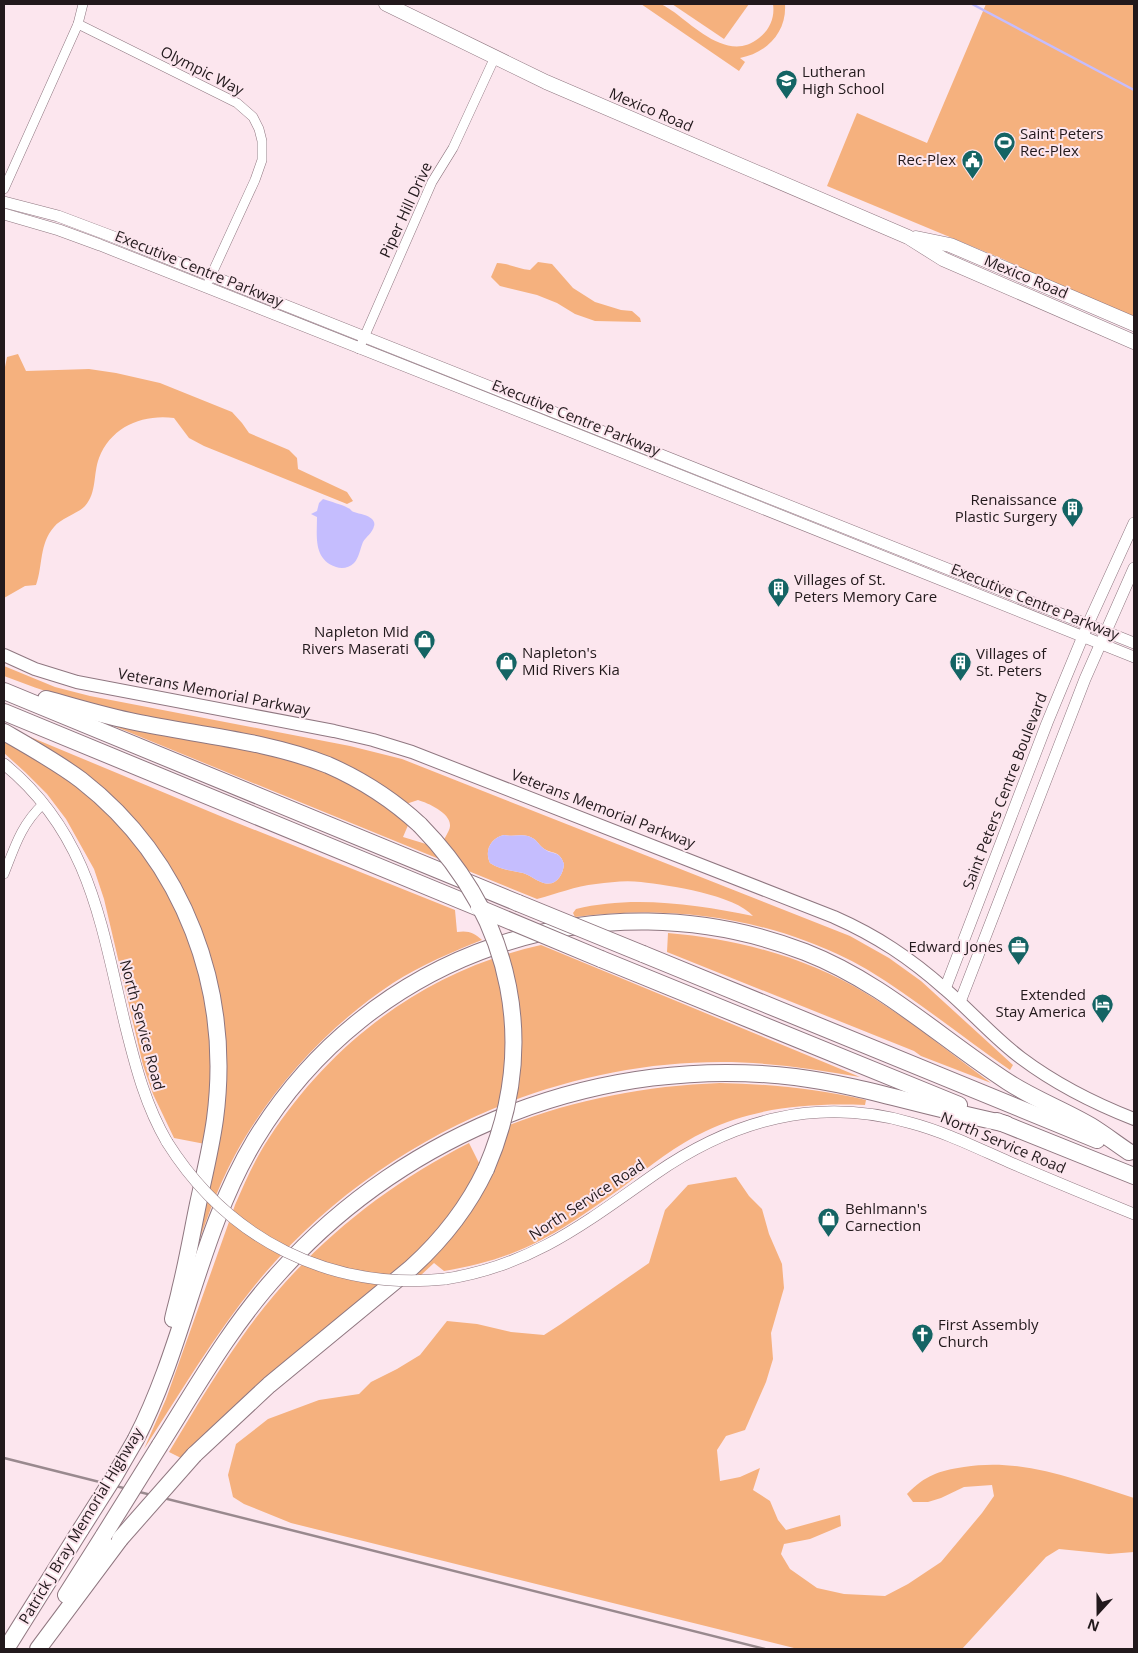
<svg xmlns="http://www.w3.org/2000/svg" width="1138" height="1653" viewBox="0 0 1138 1653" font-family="'Open Sans',sans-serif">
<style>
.green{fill:#f5b17e;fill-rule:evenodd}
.water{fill:#c5bdfe}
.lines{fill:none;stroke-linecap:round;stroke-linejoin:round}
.stream{stroke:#c5bdfe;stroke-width:2.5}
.minor-casing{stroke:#8f7780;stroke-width:10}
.tertiary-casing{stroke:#8f7780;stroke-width:12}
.secondary-casing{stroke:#8f7780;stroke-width:14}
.primary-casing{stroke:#8f7780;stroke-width:15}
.motorway-casing{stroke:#8f7780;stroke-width:18}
.minor{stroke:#fff;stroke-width:9}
.tertiary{stroke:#fff;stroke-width:11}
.secondary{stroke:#fff;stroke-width:12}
.primary{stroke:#fff;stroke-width:14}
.motorway{stroke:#fff;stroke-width:16}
.rail{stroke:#99898e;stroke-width:2.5}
.tertiary-bridge-casing{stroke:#8f7780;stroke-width:12;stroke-linecap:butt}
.motorway-bridge-casing{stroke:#8f7780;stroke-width:18;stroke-linecap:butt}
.tertiary-bridge{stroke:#fff;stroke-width:11}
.motorway-bridge{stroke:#fff;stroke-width:16}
.labels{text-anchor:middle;stroke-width:4;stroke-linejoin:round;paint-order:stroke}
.street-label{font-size:15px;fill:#22191c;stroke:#fce6ee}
.poi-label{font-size:15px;fill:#22191c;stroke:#fce6ee;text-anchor:start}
</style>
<rect width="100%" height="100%" fill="#fce6ee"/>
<g class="green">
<path d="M 641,4 C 647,4 655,2 660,4 C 665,5 670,10 674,12 C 697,29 730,62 759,38 C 770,30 775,17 773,4 L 785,4 C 787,32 767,53 740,58 L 745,62 L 739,71 Z"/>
<polygon points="672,4 749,4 724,39"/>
<polygon points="986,4 1134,4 1134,318 1030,273 1005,260 827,186 857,113 927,143"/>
<path d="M 538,262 L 552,264 L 573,288 L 595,302 L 621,310 L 632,311 L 640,318 L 641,322 L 595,321 L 575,314 L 557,303 L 537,295 L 500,286 L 491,277 L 497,263 C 508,263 518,269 530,270 Z"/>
<path d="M 18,354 L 26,371 L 89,369 L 116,373 L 160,383 L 232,412 L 242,423 L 249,433 L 289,450 L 297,458 L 298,469 L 347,492 L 353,501 L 347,504 L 204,446 L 189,438 L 174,418 C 142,414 111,427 99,458 C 93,474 97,493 85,506 C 79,513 61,518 54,527 C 39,544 43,566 36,585 L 25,586 L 4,598 L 4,372 L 7,357 Z"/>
<path d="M 4,666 L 55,687 L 90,696 L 350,746 L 402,759 L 850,936 L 889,958 L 921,981 L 1013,1065 L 1010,1070 C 962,1037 917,1000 868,970 C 848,958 827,949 806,941 C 731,913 654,907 575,917 L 573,913 L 576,909 C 631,895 697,904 753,916 C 735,895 669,885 641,882 C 626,880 611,882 596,884 C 575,886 557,894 537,899 L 104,722 L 104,720 C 142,729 181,736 219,744 C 292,758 353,770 409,823 L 403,837 L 439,848 C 442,842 450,831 450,826 C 451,813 428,803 418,800 L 406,804 C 375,783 343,763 306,751 C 251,733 188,728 131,715 C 87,705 45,692 4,676 ZM 504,835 C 512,837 520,834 528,836 C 537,839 537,843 543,848 C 552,855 559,849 564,864 C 563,876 555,888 541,882 C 535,880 530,875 523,873 C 511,870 500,870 490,863 C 484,850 491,838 504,835 Z"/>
<path d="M 4,726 L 225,818 L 455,910 L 457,932 C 468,930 475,933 482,940 C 452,952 421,965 393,983 C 327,1027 273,1086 235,1155 C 216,1190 204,1227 191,1264 L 219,1008 L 144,837 Z"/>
<polygon points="4,738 83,790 130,836 166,887 198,963 213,1050 205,1144 174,1138 153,1094 143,1065 104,899 94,869 66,819 47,794 25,772 4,753"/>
<path d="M 668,933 C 738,939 806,957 867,994 C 910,1020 950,1053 991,1083 L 921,1056 L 914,1051 L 667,952 Z"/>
<path d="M 541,945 L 860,1077 C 814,1069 768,1062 721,1062 C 547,1062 371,1145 260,1279 C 216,1332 181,1392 144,1449 L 166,1399 L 235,1205 C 245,1182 255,1159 269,1138 C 333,1040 427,970 541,945 Z"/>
<path d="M 720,1083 C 770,1084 817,1089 866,1100 L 865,1105 C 810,1103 756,1107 706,1131 C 676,1145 650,1166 624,1186 C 589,1211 551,1239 510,1254 C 489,1262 467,1267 444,1271 L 434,1263 L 420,1276 L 416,1273 L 493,1171 L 502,1150 L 494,1131 C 567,1101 641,1086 720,1083 Z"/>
<path d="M 469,1143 L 481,1167 L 433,1240 L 183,1459 L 169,1452 C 194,1410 220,1367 249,1327 C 307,1248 382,1187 469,1143 Z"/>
<path d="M 736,1177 L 749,1196 L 762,1209 L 769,1234 L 782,1264 L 784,1288 L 771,1333 L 773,1359 L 766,1382 L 745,1430 L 726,1436 L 717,1450 L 720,1481 L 740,1477 L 760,1468 L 753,1490 L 770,1501 L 778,1520 L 786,1530 L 840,1515 L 841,1526 L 810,1539 L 784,1544 L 781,1554 L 790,1569 L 817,1588 L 844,1594 L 885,1596 L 908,1584 L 941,1562 L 982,1513 L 994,1496 L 992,1485 L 964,1487 L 941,1498 L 928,1502 L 913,1502 L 907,1494 C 926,1475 938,1471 964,1467 C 1023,1457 1079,1481 1134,1498 L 1134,1552 L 1109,1554 L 1059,1549 L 1046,1557 L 962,1649 L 798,1649 L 291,1523 L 244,1504 L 233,1497 L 228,1475 L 236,1444 L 268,1419 L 319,1400 L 359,1394 L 371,1382 L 397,1369 L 420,1355 L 447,1321 L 477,1324 L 511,1332 L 544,1335 L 561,1324 L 649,1263 L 665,1210 L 688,1185 Z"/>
</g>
<g class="water">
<path d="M 323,499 C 331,502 341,504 348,508 C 351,509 352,512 354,512 C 360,514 368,515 372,519 C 374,521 375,524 374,526 C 373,532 366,537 363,542 C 360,549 359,558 354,563 C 349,568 342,569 336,567 C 313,559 317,536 317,517 L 311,514 L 317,511 L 319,503 Z"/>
<path d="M 504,835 C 513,837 520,834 528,836 C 537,839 537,843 543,848 C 552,856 559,849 564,864 C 563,876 555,888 541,882 C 535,880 530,875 523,873 C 511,870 500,870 490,863 C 484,850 491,838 504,835 Z"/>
</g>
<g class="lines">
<polyline class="stream" points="972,4 1134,90"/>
<defs>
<g id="minor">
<polyline points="78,24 237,103 253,117 259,129 262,141 262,160 255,180 209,280"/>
<polyline points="4,189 78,24 83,4"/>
<polyline points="359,349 432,182 453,148 495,57"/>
<path d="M 4,874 C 15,846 21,825 43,804"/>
</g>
<g id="tertiary">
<polyline points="4,202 58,216 111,236 1134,643"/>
<polyline points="4,214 59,230 100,245 559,427 1134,657"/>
<path d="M 4,764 C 91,835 101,926 126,1028 C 136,1068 146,1106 167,1142"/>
<polyline points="945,989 1047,723 1088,624 1134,523"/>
<polyline points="960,1002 1085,679 1134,568"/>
<path d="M 445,1279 C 531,1266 585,1223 655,1174 C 733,1120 817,1096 911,1123 C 945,1132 977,1148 1009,1162 C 1051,1180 1092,1197 1134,1214"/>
</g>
<path id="secondary" d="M 4,655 L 35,669 L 77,682 L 334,731 L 373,740 L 412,752 L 834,917 C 877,936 910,958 945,989 C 971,1011 994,1038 1021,1058 C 1057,1085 1093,1103 1134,1119"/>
<g id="primary">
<polyline points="386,4 546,82 908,237 943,259 1134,342"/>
<polyline points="916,238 950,245 1134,324"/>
</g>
<g id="motorway">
<polyline points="4,691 518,903"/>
<path d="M 46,699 C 76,707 105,716 135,722 C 198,735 268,741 328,765 C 362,780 393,800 420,825"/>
<polyline points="4,712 479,908"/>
<path d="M 4,732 C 30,747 57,762 81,780 C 185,861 232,990 215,1119 C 211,1148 204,1176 198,1204 C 192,1233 187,1262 180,1290 C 178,1300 175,1309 173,1319"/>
<polyline points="643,954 1097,1140"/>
<polyline points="601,959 959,1105"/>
<polyline points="997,1121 1134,1176"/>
<path d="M 136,1439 C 185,1344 199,1233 255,1140 C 369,952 599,873 805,952 C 882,982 939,1037 1008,1082 C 1034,1099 1064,1110 1091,1126 C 1104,1134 1117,1144 1129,1152"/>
<path d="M 160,1445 C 197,1386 232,1324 280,1272 C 408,1129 604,1054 795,1077 C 835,1082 874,1092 913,1102 C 944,1110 975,1117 1006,1124"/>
<path d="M 194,1455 L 269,1385 L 411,1268 C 442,1240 468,1207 486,1169"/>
<polyline points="66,1595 104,1535"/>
<polyline points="6,1649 81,1529"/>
<polyline points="38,1649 120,1539"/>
</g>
</defs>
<use href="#minor" class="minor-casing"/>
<use href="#tertiary" class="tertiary-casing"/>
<use href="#secondary" class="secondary-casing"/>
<use href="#primary" class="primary-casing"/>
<use href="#motorway" class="motorway-casing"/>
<use href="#minor" class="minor"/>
<use href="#tertiary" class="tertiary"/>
<use href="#secondary" class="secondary"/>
<use href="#primary" class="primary"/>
<use href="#motorway" class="motorway"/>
<polyline class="rail" points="4,1458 765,1649"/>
<defs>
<path id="tertiary-bridge" d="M 167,1142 C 228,1239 329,1291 445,1279"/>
<g id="motorway-bridge">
<path d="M 420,825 C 514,921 539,1046 486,1169"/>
<polyline points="518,903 643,954"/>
<polyline points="479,908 601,959"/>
<polyline points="81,1529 114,1477 136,1439"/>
<polyline points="104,1535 160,1445"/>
<polyline points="120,1539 194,1455"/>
</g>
</defs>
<use href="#tertiary-bridge" class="tertiary-bridge-casing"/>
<use href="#motorway-bridge" class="motorway-bridge-casing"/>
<use href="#tertiary-bridge" class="tertiary-bridge"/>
<use href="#motorway-bridge" class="motorway-bridge"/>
</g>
<defs>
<symbol id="school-pin" viewBox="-11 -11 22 30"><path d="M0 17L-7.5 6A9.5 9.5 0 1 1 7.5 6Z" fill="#146464" stroke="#fce6ee"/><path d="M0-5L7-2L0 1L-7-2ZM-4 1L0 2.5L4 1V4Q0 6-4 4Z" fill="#fff"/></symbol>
<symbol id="stadium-pin" viewBox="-11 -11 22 30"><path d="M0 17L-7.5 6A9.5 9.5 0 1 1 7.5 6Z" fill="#146464" stroke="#fce6ee"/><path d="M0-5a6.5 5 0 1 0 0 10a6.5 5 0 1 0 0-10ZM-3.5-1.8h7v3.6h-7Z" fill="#fff"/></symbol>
<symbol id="civic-pin" viewBox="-11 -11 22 30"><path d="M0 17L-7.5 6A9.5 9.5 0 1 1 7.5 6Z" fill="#146464" stroke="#fce6ee"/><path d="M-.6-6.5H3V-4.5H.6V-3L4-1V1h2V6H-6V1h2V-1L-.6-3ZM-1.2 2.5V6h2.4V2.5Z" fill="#fff"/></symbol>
<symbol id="building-pin" viewBox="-11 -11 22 30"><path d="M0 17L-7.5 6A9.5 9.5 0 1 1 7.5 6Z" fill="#146464" stroke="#fce6ee"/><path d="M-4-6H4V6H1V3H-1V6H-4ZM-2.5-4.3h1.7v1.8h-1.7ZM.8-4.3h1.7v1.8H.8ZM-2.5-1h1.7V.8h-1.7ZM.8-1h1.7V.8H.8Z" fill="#fff"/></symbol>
<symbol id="shop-pin" viewBox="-11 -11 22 30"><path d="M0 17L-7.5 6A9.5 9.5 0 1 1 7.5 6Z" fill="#146464" stroke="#fce6ee"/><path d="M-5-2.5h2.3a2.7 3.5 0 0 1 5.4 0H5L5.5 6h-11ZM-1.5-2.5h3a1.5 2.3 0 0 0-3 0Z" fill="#fff"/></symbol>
<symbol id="office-pin" viewBox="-11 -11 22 30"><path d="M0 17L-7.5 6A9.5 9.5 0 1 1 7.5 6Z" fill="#146464" stroke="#fce6ee"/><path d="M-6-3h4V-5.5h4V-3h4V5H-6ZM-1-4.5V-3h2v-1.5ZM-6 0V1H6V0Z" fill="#fff"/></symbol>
<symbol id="hotel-pin" viewBox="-11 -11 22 30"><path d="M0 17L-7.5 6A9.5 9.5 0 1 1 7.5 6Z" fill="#146464" stroke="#fce6ee"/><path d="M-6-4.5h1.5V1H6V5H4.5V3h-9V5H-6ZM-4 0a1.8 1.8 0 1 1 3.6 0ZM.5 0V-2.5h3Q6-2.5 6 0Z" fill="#fff"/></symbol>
<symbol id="church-pin" viewBox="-11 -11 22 30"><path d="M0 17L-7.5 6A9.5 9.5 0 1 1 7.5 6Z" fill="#146464" stroke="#fce6ee"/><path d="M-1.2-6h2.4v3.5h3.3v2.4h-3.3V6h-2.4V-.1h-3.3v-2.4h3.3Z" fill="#fff"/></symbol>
</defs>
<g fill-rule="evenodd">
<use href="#school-pin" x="774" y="68" width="25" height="34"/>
<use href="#stadium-pin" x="992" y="130" width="25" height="34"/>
<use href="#civic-pin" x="960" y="148" width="25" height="34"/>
<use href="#building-pin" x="1060" y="496" width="25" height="34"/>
<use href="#building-pin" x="766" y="576" width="25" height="34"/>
<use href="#shop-pin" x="412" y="628" width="25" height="34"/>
<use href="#shop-pin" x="494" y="650" width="25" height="34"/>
<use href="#building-pin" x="948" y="650" width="25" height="34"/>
<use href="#office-pin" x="1006" y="934" width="25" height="34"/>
<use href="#hotel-pin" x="1090" y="992" width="25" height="34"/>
<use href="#shop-pin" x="816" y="1206" width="25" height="34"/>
<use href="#church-pin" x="910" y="1322" width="25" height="34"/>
</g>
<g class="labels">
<g class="street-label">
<text transform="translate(202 71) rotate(27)" y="5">Olympic Way</text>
<text transform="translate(651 110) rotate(23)" y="5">Mexico Road</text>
<text transform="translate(406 210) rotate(-65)" y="5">Piper Hill Drive</text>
<text transform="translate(199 269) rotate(22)" y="5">Executive Centre Parkway</text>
<text transform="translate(1026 277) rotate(23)" y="5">Mexico Road</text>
<text transform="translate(576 418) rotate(22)" y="5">Executive Centre Parkway</text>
<text transform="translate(1035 602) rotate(22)" y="5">Executive Centre Parkway</text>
<text transform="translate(214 692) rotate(11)" y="5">Veterans Memorial Parkway</text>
<text transform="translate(1005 791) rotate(-69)" y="5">Saint Peters Centre Boulevard</text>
<text transform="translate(603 809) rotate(21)" y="5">Veterans Memorial Parkway</text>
<text transform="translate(142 1025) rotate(75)" y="5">North Service Road</text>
<text transform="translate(1003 1143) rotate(23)" y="5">North Service Road</text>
<text transform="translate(587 1200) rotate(-33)" y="5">North Service Road</text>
<text transform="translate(81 1526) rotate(-59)" y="5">Patrick J Bray Memorial Highway</text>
</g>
<g class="poi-label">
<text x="802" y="77">Lutheran<tspan x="802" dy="17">High School</tspan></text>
<text x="1020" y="139">Saint Peters<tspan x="1020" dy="17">Rec-Plex</tspan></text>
<text x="956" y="165" text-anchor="end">Rec-Plex</text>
<text x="1057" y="505" text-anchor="end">Renaissance<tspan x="1057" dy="17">Plastic Surgery</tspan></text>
<text x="794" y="585">Villages of St.<tspan x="794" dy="17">Peters Memory Care</tspan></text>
<text x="409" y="637" text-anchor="end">Napleton Mid<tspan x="409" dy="17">Rivers Maserati</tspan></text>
<text x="522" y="658">Napleton's<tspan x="522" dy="17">Mid Rivers Kia</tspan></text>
<text x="976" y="659">Villages of<tspan x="976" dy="17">St. Peters</tspan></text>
<text x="1003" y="952" text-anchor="end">Edward Jones</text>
<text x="1086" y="1000" text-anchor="end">Extended<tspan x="1086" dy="17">Stay America</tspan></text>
<text x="845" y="1214">Behlmann's<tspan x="845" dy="17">Carnection</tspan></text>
<text x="938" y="1330">First Assembly<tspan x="938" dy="17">Church</tspan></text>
</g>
</g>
<rect width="1138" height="1653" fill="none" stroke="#22191c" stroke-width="10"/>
<g transform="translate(1098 1613) rotate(201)" stroke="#fce6ee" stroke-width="4" paint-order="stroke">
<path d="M0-4L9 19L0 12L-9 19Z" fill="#22191c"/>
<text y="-8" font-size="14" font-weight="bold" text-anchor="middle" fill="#22191c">N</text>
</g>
</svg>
